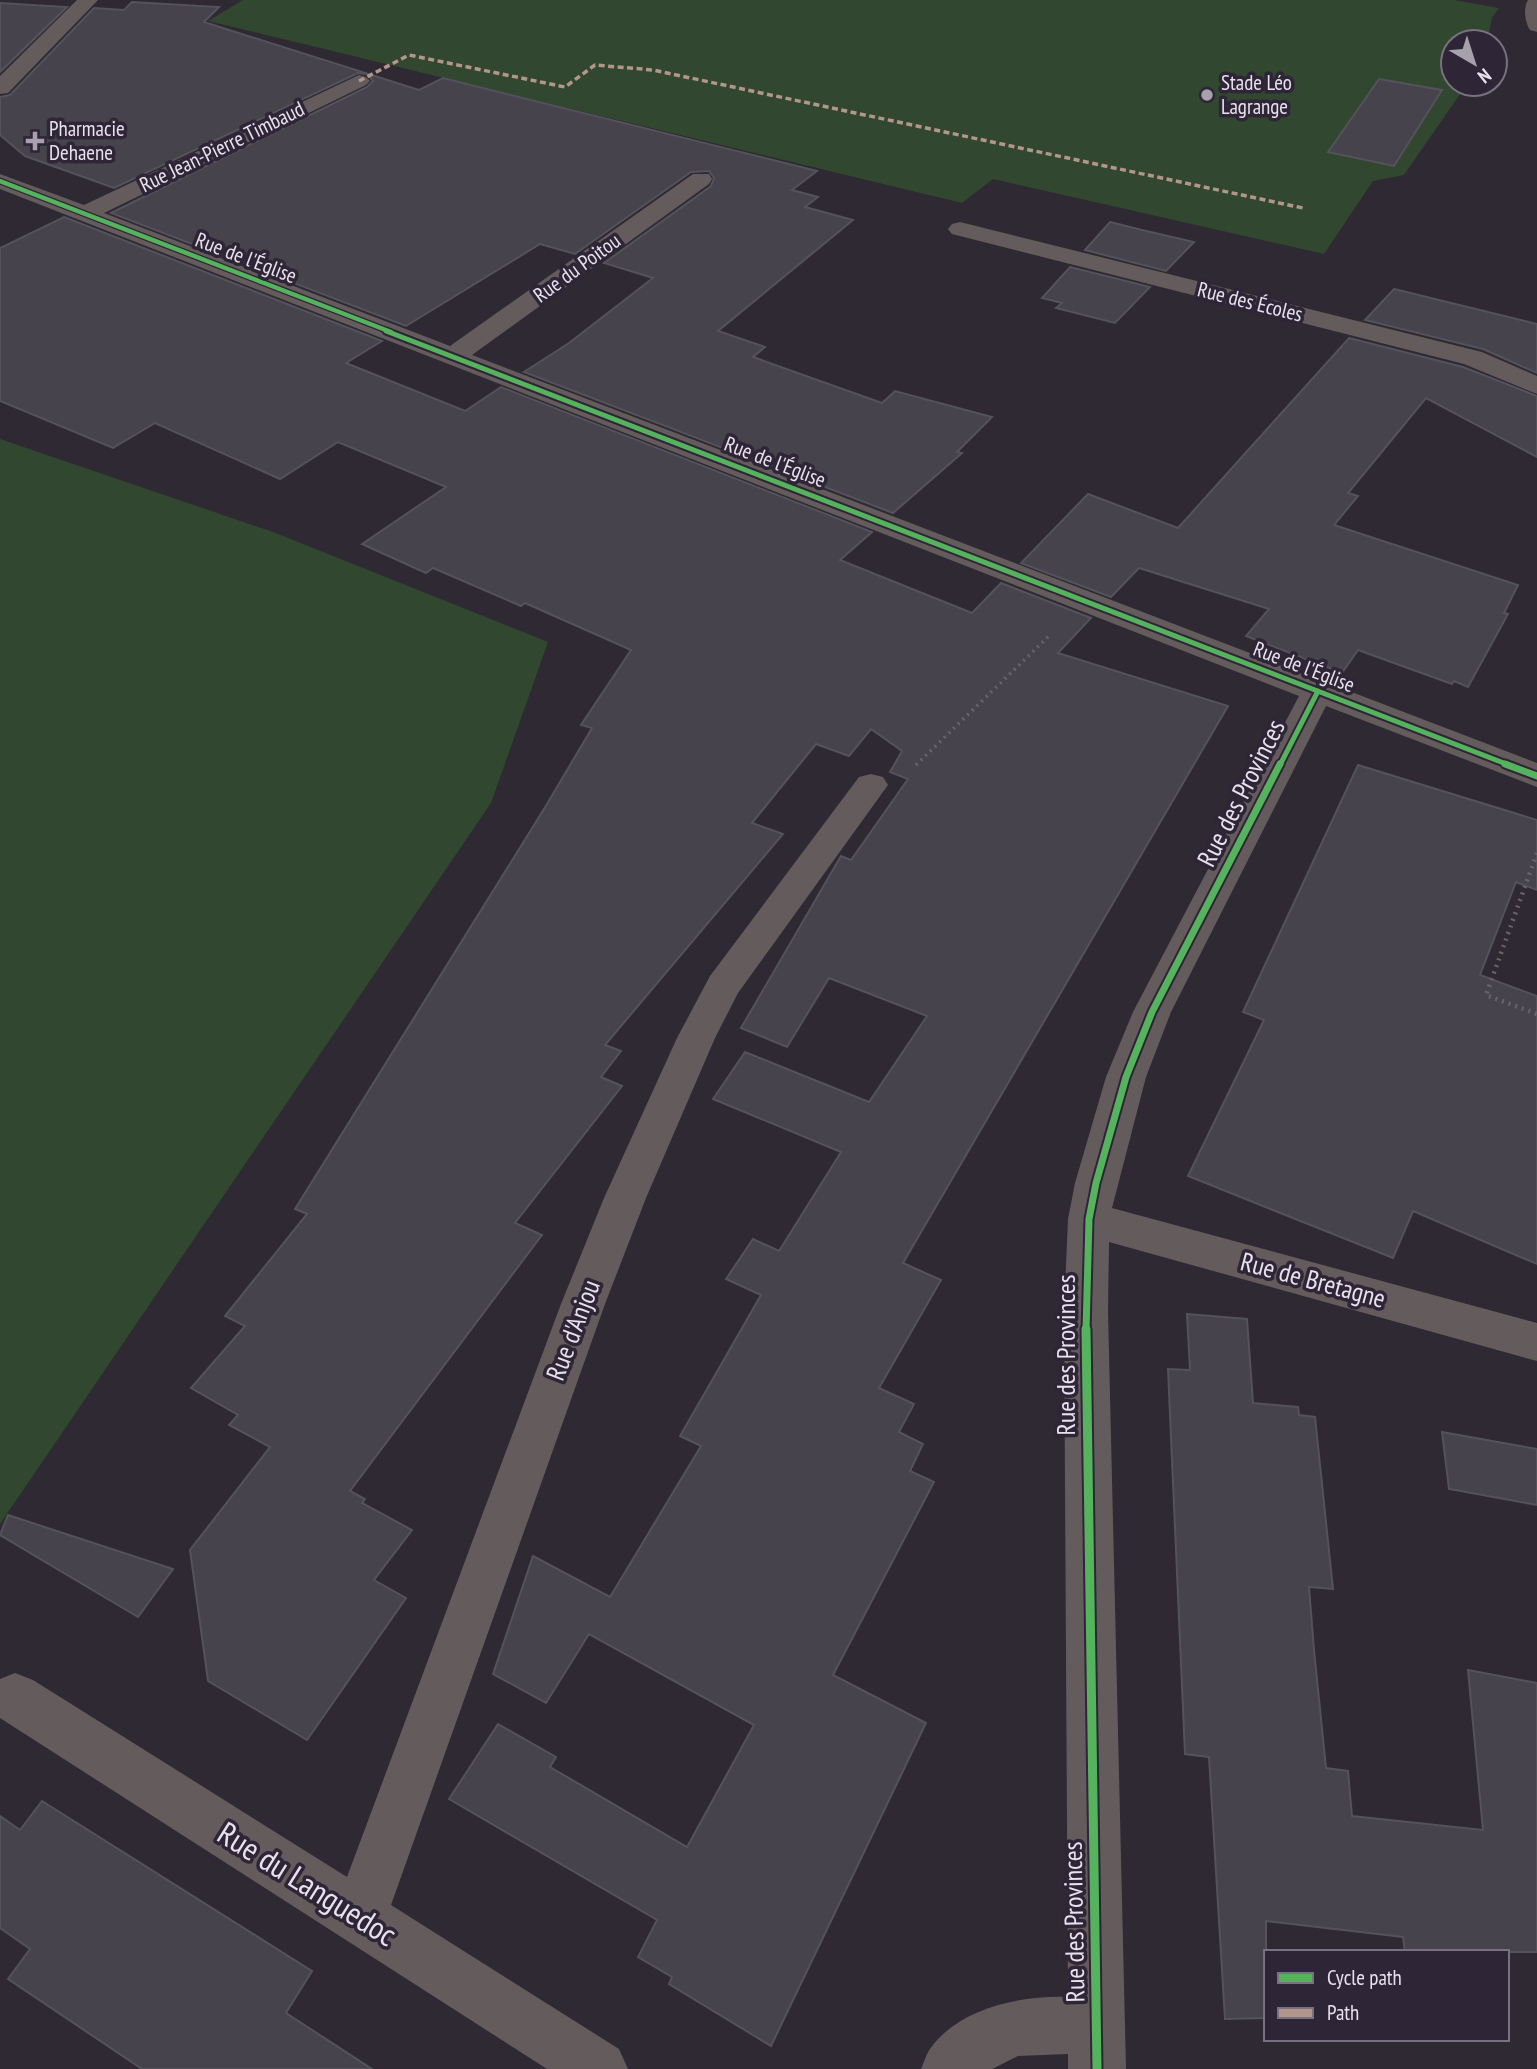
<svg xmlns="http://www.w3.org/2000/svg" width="1537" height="2069" viewBox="0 0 1537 2069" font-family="'PT Sans Narrow',sans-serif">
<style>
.green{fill:#31472f}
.building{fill:#46434c;stroke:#54525b;stroke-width:2}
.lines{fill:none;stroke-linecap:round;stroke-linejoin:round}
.path-far1{stroke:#6a6466;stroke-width:3.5;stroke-dasharray:2 4.5;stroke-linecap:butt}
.path{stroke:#6a6466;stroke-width:4.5;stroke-dasharray:2 5;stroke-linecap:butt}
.minor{fill:#645c5c;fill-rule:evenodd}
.quiet{stroke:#b2968c;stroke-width:3.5;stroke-dasharray:6 3.5;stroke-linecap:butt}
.cycleway-far3-casing{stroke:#2e2537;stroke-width:7}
.cycleway-far2-casing{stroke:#2e2537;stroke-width:9}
.cycleway-far1-casing{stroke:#2e2537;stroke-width:11}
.cycleway-casing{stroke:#2e2537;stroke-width:13}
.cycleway-far3{stroke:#56b35d;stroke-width:4.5}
.cycleway-far2{stroke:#56b35d;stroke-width:5}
.cycleway-far1{stroke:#56b35d;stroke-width:7}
.cycleway{stroke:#56b35d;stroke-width:9}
.poi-dot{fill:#a6a1ad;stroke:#2e2537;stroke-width:2.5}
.labels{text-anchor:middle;stroke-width:7;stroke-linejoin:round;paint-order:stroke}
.far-poi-label{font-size:21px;fill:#e7e2ee;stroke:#2e2537;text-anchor:start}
.far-street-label{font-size:21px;fill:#e7e2ee;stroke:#2e2537}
.street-label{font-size:26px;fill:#e7e2ee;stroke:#2e2537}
.near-street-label{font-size:32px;fill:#e7e2ee;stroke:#2e2537}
</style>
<rect width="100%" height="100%" fill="#2e2933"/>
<g class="green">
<polygon points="243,0 1454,0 1499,8 1492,18 1487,42 1453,42 1453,84 1467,84 1404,175 1373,181 1324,254 993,179 962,203 208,21"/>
<polygon points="0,439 273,532 548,642 491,803 0,1524"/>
</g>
<g class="building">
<polygon points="132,2 219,7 204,22 419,90 443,78 817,171 792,190 818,197 805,207 853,220 718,331 765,347 753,357 882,403 895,391 992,417 957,452 962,453 893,513 524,372 569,343 653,278 604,263 711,186 714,178 709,171 691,172 575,254 540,244 406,326 111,213 367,87 373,81 367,74 358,73 114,188 25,156 0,135 0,97 10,95 94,8 124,10"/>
<polygon points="0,3 67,7 0,72"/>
<polygon points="1379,79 1442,90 1394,166 1328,152"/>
<polygon points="64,217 382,341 346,363 465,411 501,387 872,532 840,560 972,613 1001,583 1091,618 1058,653 1228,706 903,1263 941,1280 879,1388 914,1404 899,1432 923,1444 910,1471 934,1482 833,1675 926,1723 771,2046 669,1984 672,1977 638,1957 657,1920 449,1799 498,1724 556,1757 550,1767 687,1847 754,1725 589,1634 546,1703 493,1674 533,1556 610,1597 701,1446 680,1436 761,1295 726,1279 753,1239 779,1251 841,1152 713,1099 745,1052 869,1102 927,1016 829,978 787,1047 741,1028 841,856 851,860 908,779 890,772 902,751 871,729 849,756 816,744 752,823 783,834 605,1045 621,1051 601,1077 622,1086 515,1223 542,1235 350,1491 365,1499 362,1503 412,1530 374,1580 406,1598 307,1740 208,1681 190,1550 270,1447 229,1425 238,1415 191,1388 245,1326 225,1316 307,1214 295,1209 544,809 592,728 581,725 631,650 525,603 521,606 433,568 426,573 362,544 446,487 338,442 280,479 155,423 113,448 0,401 0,248"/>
<polygon points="1110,222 1142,230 1194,242 1166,271 1085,250"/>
<polygon points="1070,267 1150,287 1115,323 1056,308 1062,303 1042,298"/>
<polygon points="1394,289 1537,324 1537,373 1483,349 1365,320"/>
<polygon points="1349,338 1463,367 1537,396 1537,457 1426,398 1348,493 1358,496 1334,525 1518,585 1504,613 1508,614 1468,687 1454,681 1452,684 1358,650 1342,673 1246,636 1269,609 1139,568 1111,597 1021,563 1088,494 1178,528"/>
<polygon points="1358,765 1537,820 1537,890 1516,882 1480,975 1537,996 1537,1264 1413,1211 1393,1258 1188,1176 1264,1020 1243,1012"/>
<polygon points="1187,1314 1247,1319 1253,1403 1298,1407 1299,1415 1315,1417 1333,1589 1309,1587 1314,1650 1326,1768 1348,1771 1352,1816 1483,1830 1468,1670 1537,1683 1537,1952 1405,1952 1403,1937 1266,1921 1266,2018 1225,2019 1209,1757 1185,1754 1168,1369 1190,1370"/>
<polygon points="1442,1432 1537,1449 1537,1505 1449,1489"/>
<polygon points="8,1515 173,1569 138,1617 0,1535"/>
<polygon points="42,1801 312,1971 286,2013 372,2069 142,2069 8,1979 30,1949 0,1928 0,1816 20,1830"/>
</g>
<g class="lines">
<polyline class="path-far1" points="916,765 1050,635"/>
<polyline class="path" points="1537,853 1486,995 1537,1014"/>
<g class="minor">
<polygon points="77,0 98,0 8,93 0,94 0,76"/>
<path d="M 1528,0 L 1537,0 L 1537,32 L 1530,30 C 1525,23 1523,7 1528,0 Z"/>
<path d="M 359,75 L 366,77 L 370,81 L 366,85 L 104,213 L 450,346 L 693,174 L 709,174 L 712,179 L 709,184 L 472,355 L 1537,763 L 1537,787 L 1326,706 L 1171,1012 L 1146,1077 L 1112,1208 L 1537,1323 L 1537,1361 L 1109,1242 L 1108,1311 L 1126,2069 L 1068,2069 L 1068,2054 L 1018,2056 L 992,2069 L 921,2069 C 924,2063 926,2054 930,2049 C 958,2008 1022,1995 1068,1997 L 1064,1311 L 1068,1219 L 1075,1183 L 1106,1077 L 1133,1012 L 1299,696 L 0,189 L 0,174 L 84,205 Z"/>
<polygon points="960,222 1482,352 1537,376 1537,394 1464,364 952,234 948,229 952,224"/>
<polygon points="871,774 883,777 888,785 738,993 715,1038 646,1198 605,1304 391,1905 619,2049 628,2069 547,2069 0,1718 0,1679 15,1673 33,1680 347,1877 561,1304 604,1198 677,1038 710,976 859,777"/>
</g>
<polyline class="quiet" points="359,81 409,55 565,87 595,65 653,70 1303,208"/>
<defs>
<polyline id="cycleway-far3" points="0,181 391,332"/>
<g id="cycleway-far2">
<polyline points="386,331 1509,765"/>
<polyline points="1280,765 1318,691"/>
</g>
<g id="cycleway-far1">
<polyline points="1505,764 1537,776"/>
<polyline points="1086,1331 1089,1219 1096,1183 1126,1077 1152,1012 1280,764"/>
</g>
<polyline id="cycleway" points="1086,1329 1097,2069"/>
</defs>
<use href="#cycleway-far3" class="cycleway-far3-casing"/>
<use href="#cycleway-far2" class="cycleway-far2-casing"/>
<use href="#cycleway-far1" class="cycleway-far1-casing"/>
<use href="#cycleway" class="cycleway-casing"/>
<use href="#cycleway-far3" class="cycleway-far3"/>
<use href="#cycleway-far2" class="cycleway-far2"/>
<use href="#cycleway-far1" class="cycleway-far1"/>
<use href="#cycleway" class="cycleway"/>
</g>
<g class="poi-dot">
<circle cx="1207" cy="95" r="7"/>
<path d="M31.5 130.5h7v7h7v7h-7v7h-7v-7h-7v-7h7z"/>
</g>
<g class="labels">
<g class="far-poi-label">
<text x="1221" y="90">Stade Léo<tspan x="1221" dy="24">Lagrange</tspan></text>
<text x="49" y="136">Pharmacie<tspan x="49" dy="24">Dehaene</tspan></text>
</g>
<g class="far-street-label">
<text transform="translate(222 147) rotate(-26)" y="7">Rue Jean-Pierre Timbaud</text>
<text transform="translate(246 258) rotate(21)" y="7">Rue de l'Église</text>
<text transform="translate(577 268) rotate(-36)" y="7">Rue du Poitou</text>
<text transform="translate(1250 302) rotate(14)" y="7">Rue des Écoles</text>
<text transform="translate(775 462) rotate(21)" y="7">Rue de l'Église</text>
<text transform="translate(1304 667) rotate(21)" y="7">Rue de l'Église</text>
</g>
<g class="street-label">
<text transform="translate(1241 793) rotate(-63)" y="9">Rue des Provinces</text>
<text transform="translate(1313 1280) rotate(15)" y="9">Rue de Bretagne</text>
<text transform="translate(573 1330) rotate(-69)" y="9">Rue d'Anjou</text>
<text transform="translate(1066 1355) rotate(-90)" y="9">Rue des Provinces</text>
<text transform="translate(1074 1922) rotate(-91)" y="9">Rue des Provinces</text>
</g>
<g class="near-street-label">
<text transform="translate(307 1884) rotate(32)" y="11">Rue du Languedoc</text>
</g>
</g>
<rect x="1264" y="1950" width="245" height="91" fill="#2e2537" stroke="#787180" stroke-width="2"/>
<rect x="1278" y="1973" width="35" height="10" fill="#56b35d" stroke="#787180" stroke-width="2"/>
<text x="1327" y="1985" font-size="21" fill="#e7e2ee">Cycle path</text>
<rect x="1278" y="2008" width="35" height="10" fill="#b2968c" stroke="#787180" stroke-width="2"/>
<text x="1327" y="2020" font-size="21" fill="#e7e2ee">Path</text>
<g transform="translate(1474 63) rotate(141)"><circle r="33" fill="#2e2537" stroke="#787180" stroke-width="2"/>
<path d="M0-5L12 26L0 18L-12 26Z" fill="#a6a1ad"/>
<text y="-10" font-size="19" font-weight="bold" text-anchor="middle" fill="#e7e2ee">N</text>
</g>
</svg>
